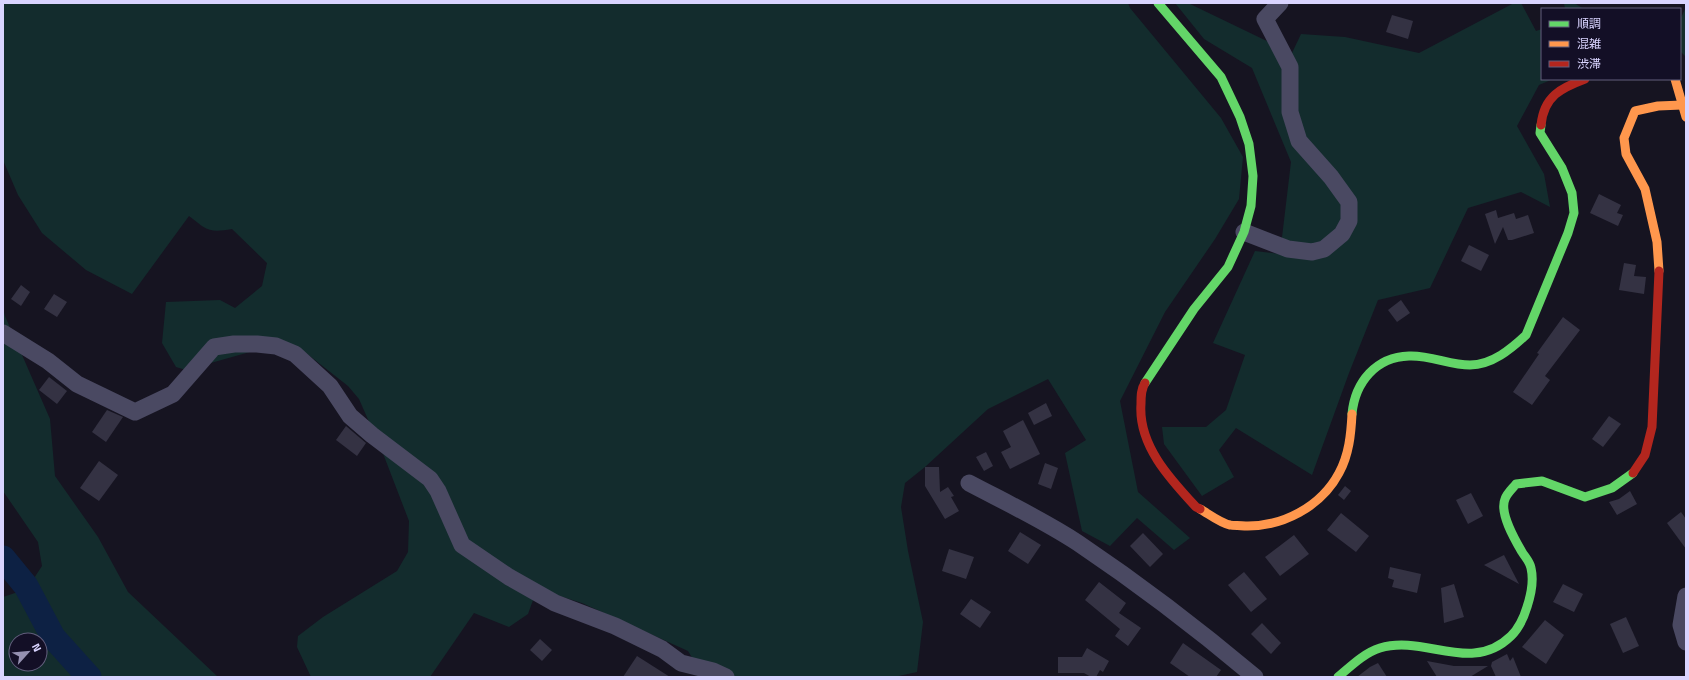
<svg xmlns="http://www.w3.org/2000/svg" width="1689" height="680" viewBox="0 0 1689 680" font-family="'Titillium Web','Noto Sans JP',sans-serif">
<style>
.green{fill:#132c2d;fill-rule:evenodd}
.lines{fill:none;stroke-linecap:round;stroke-linejoin:round}
.river{stroke:#0d2144;stroke-width:25}
.building{fill:#343243}
.street{stroke:#4a4962;stroke-width:17}
.fast{stroke:#63d668;stroke-width:9}
.slow{stroke:#ff974d;stroke-width:9}
.jam{stroke:#b3261e;stroke-width:9}
</style>
<rect width="100%" height="100%" fill="#161421"/>
<g class="green">
<path d="M 3,3 L 1128,3 L 1130,8 L 1221,118 L 1243,157 L 1239,199 L 1215,239 L 1165,312 L 1120,401 L 1138,492 L 1190,538 L 1174,550 L 1137,518 L 1110,546 L 1082,531 L 1065,453 L 1086,440 L 1048,379 L 988,409 L 925,467 L 905,483 L 901,507 L 908,551 L 923,622 L 917,672 L 894,677 L 704,677 L 688,651 L 582,603 L 537,589 L 528,614 L 509,627 L 474,613 L 430,677 L 311,677 L 297,647 L 298,636 L 323,617 L 397,571 L 408,552 L 409,521 L 384,456 L 359,399 L 348,386 L 306,353 L 278,344 L 186,370 L 176,367 L 162,343 L 166,302 L 220,300 L 235,308 L 262,286 L 267,263 L 232,229 C 208,233 207,230 189,216 L 132,294 L 86,270 L 42,233 L 18,195 L 3,160 Z"/>
<polygon points="1175,3 1188,3 1292,53 1301,34 1345,37 1419,53 1514,3 1521,3 1536,31 1542,29 1542,79 1553,79 1539,85 1517,126 1544,174 1550,207 1521,192 1468,208 1430,288 1378,300 1349,373 1312,475 1236,428 1219,450 1234,477 1202,496 1164,444 1162,427 1206,427 1226,410 1245,355 1213,343 1255,251 1280,254 1291,162 1252,68 1204,39"/>
<polygon points="1564,3 1574,3 1584,9 1565,9"/>
<polygon points="1686,7 1686,57 1680,51 1680,20"/>
<path d="M 3,308 L 5,316 L 50,419 L 55,476 L 98,537 L 128,592 L 218,677 L 3,677 L 3,597 L 27,589 L 42,566 L 38,542 L 3,491 ZM 16,640 L 40,640 L 40,664 L 16,664 Z"/>
</g>
<g class="lines">
<polyline class="river" points="3,558 26,586 53,637 89,677"/>
</g>
<g class="building">
<polygon points="1392,15 1413,21 1408,39 1386,32"/>
<polygon points="1599,194 1621,205 1617,213 1623,215 1618,226 1590,213"/>
<polygon points="1496,210 1498,218 1514,213 1516,219 1528,215 1534,233 1512,240 1508,240 1503,227 1495,244 1485,214"/>
<polygon points="1469,245 1489,255 1481,271 1461,261"/>
<polygon points="1624,263 1636,265 1634,276 1646,277 1644,294 1619,290"/>
<polygon points="21,285 30,292 21,306 11,299"/>
<polygon points="54,294 67,302 57,317 44,309"/>
<polygon points="1401,300 1410,313 1397,322 1388,310"/>
<polygon points="1563,317 1580,330 1545,376 1550,380 1532,405 1513,392 1539,354 1537,353"/>
<polygon points="49,377 67,391 57,404 39,390"/>
<polygon points="1046,403 1052,416 1034,425 1028,413"/>
<polygon points="107,410 123,417 106,442 92,432"/>
<polygon points="1609,416 1621,424 1603,447 1592,439"/>
<polygon points="1023,420 1040,454 1010,469 1001,452 1011,447 1003,431"/>
<polygon points="346,426 366,443 357,456 336,440"/>
<polygon points="986,452 993,466 984,471 976,457"/>
<polygon points="99,461 118,475 99,501 80,488"/>
<polygon points="1045,463 1058,468 1051,489 1038,484"/>
<polygon points="925,467 939,467 940,492 948,487 954,496 951,497 959,511 945,519 925,486"/>
<polygon points="1345,486 1351,491 1344,500 1338,495"/>
<polygon points="1630,491 1637,504 1617,515 1609,502 1619,499"/>
<polygon points="1471,493 1483,516 1468,524 1456,500"/>
<polygon points="1681,512 1686,519 1686,549 1667,523"/>
<polygon points="1341,513 1369,536 1356,552 1327,530"/>
<polygon points="1020,532 1041,545 1028,564 1008,551"/>
<polygon points="1143,533 1163,554 1150,567 1130,546"/>
<polygon points="1294,535 1309,554 1280,576 1265,557"/>
<polygon points="949,549 974,557 966,579 942,571"/>
<polygon points="1504,555 1519,584 1484,565"/>
<polygon points="1390,567 1421,574 1417,593 1392,587 1394,580 1388,578"/>
<polygon points="1244,572 1267,599 1251,612 1228,585"/>
<polygon points="1099,582 1126,603 1119,613 1141,628 1128,646 1115,636 1120,629 1085,600"/>
<polygon points="1454,584 1464,617 1444,623 1441,588"/>
<polygon points="1563,584 1583,594 1574,612 1553,602"/>
<polygon points="971,599 991,612 980,628 960,614"/>
<polygon points="1626,617 1639,646 1623,653 1610,624"/>
<polygon points="1545,620 1564,635 1546,664 1522,647"/>
<polygon points="1262,623 1281,643 1271,654 1251,634"/>
<polygon points="540,639 552,650 542,661 530,650"/>
<polygon points="1183,643 1221,670 1216,677 1190,677 1170,663"/>
<polygon points="1087,648 1109,661 1103,672 1100,670 1096,677 1091,677 1084,673 1058,673 1058,657 1082,657"/>
<polygon points="1507,654 1510,661 1513,657 1521,677 1496,677 1491,666 1492,662"/>
<polygon points="637,656 670,677 623,677"/>
<polygon points="1427,661 1454,666 1488,666 1470,677 1437,677"/>
<polygon points="1378,663 1387,677 1357,677 1370,667"/>
</g>
<g class="lines">
<g class="street">
<polyline points="1244,232 1288,249 1312,252 1324,249 1342,234 1349,221 1349,202 1331,177 1299,141 1290,112 1290,67 1265,19 1280,3"/>
<polyline points="3,333 48,361 77,384 135,412 173,394 214,347 234,344 257,344 276,346 295,354 330,386 350,416 372,435 430,479 438,491 462,545 509,577 555,603 615,626 662,649 681,663 713,671 726,677"/>
<path d="M 969,483 C 1005,502 1043,520 1078,543 C 1139,584 1198,629 1255,677"/>
<polyline points="1686,596 1681,625 1686,642"/>
</g>
<g class="fast">
<polyline points="1145,383 1194,309 1228,267 1244,232 1251,206 1253,176 1249,144 1240,117 1221,77 1158,3"/>
<path d="M 1352,414 C 1355,382 1376,357 1409,356 C 1430,355 1450,365 1470,365 C 1492,365 1511,349 1526,335 L 1568,233 L 1574,213 L 1572,193 L 1562,168 L 1540,133 L 1541,125"/>
<path d="M 1338,677 C 1351,666 1364,653 1380,648 C 1425,634 1471,675 1511,636 C 1519,628 1524,617 1527,607 C 1531,595 1534,581 1531,568 C 1530,562 1525,557 1522,552 C 1515,540 1499,513 1505,499 C 1507,493 1513,488 1516,484 L 1542,481 L 1585,497 L 1612,488 L 1633,473"/>
</g>
<g class="slow">
<polyline points="1675,79 1686,117"/>
<polyline points="1659,271 1657,242 1645,189 1626,154 1624,138 1635,111 1658,106 1682,105"/>
<path d="M 1200,509 C 1209,514 1220,523 1230,525 C 1234,526 1240,525 1245,526 C 1282,527 1321,507 1339,473 C 1349,455 1351,434 1352,414"/>
</g>
<g class="jam">
<path d="M 1541,125 C 1544,96 1561,88 1585,79"/>
<path d="M 1145,383 C 1141,389 1141,396 1141,404 C 1138,445 1170,479 1196,507 L 1200,509"/>
<polyline points="1633,473 1645,455 1652,427 1659,271"/>
</g>
</g>
<rect width="1689" height="680" fill="none" stroke="#d9d4ff" stroke-width="8"/>
<rect x="1541" y="8" width="140" height="72" fill="#130f26" stroke="#625e7d"/>
<rect x="1549" y="21" width="20" height="6" fill="#63d668" stroke="#625e7d"/>
<text x="1577" y="28" font-size="12" fill="#d9d4ff">順調</text>
<rect x="1549" y="41" width="20" height="6" fill="#ff974d" stroke="#625e7d"/>
<text x="1577" y="48" font-size="12" fill="#d9d4ff">混雑</text>
<rect x="1549" y="61" width="20" height="6" fill="#b3261e" stroke="#625e7d"/>
<text x="1577" y="68" font-size="12" fill="#d9d4ff">渋滞</text>
<g transform="translate(28 652) rotate(63)"><circle r="19" fill="#130f26" stroke="#625e7d"/>
<path d="M0-3L7 15L0 10L-7 15Z" fill="#9591b1"/>
<text y="-6" font-size="11" font-weight="bold" text-anchor="middle" fill="#d9d4ff">N</text>
</g>
</svg>
